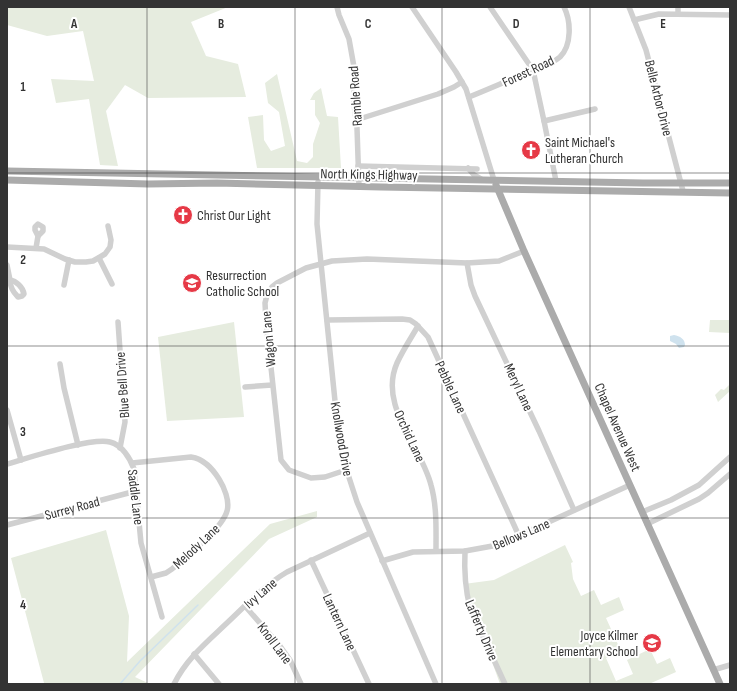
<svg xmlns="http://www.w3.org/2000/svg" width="737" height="691" viewBox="0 0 737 691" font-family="'Sofia Sans Condensed',sans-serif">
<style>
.green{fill:#e6ecdf}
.water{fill:#cfe2ee}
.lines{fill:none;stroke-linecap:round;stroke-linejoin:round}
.stream{stroke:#cfe2ee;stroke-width:1.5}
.minor{stroke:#d0d0d0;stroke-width:5.5}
.major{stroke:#ababab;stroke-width:7}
.grid{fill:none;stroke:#333;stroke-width:1;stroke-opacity:0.55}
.labels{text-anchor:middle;stroke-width:4;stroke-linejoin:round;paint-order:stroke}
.street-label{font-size:14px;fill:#333;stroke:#fff}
.poi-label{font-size:14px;fill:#333;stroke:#fff;text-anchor:start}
.grid-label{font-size:13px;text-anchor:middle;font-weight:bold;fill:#333;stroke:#fff;stroke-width:4;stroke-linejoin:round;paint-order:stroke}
</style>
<rect width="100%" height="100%" fill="#fff"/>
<g class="green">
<polygon points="7,7 228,7 191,22 206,56 238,64 246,97 148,98 125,85 106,111 118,166 100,165 89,99 56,103 51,79 94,81 83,31 47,36 7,25"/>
<polygon points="277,74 297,161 307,163 313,157 313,144 320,123 315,115 315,100 310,100 314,93 321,88 327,116 338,117 341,168 257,168 248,117 263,115 264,140 271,151 285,146 279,112 268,103 265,83"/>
<polygon points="710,320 730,320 730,333 709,332"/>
<polygon points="234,322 244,417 167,421 158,337"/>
<polygon points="730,384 730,391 718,402 715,395 721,389 724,390"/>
<polygon points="317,511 317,517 269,539 135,677 150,684 42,684 44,683 11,558 106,530 129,616 127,662 270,524"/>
<polygon points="565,545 573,562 571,563 573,579 581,596 594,590 601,605 619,597 624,610 606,618 621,651 606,658 616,681 633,674 627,660 650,649 657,664 670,658 676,672 649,684 500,684 464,584 494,580"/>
</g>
<path class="water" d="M 674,335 C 680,336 685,339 685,345 L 684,347 L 679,348 L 676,344 L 670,341 L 670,336 Z"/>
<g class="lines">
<polyline class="stream" points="120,684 140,661 198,605"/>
<g class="minor">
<polyline points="337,7 339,15 349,39 354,67 354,103 357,128 359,187"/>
<polyline points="412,7 456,72 466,89 494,180"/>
<polyline points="490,7 533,70 544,121 556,181"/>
<polyline points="629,7 646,50 683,191"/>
<polyline points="678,13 678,7"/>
<polyline points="634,20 659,14 730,15"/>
<path d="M 469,97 C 489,89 509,80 529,72 C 539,68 552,64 560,57 C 572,45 571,21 564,7"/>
<polyline points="356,120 438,94 454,87 462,82"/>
<polyline points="544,121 595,109"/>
<polyline points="358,166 477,169"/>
<polyline points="468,168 474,175 481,179"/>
<polyline points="318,182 317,224 335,401 343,459 357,502 436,684"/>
<polygon points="38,224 43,227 43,231 38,236 35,230 35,227"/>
<polyline points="7,247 44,249 65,259 75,262 86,262 93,261 105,254 110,247 111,240 108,226"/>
<polyline points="36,248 38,236"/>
<polyline points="99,258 112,284"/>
<polyline points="467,263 471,285 475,296 539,431 574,510"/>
<polyline points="7,265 10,280"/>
<path d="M 10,280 C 16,281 23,287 24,294 L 22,296 L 18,297 C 13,292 10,287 10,280 Z"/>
<polyline points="64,285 69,260"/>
<polyline points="327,320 402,319 410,320 416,324 428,337 519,536"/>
<polyline points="118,322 125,422 120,448"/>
<path d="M 418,326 C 411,338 403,350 397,363 C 378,406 421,445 431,485 C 437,506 436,529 436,551"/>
<polyline points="60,364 64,388 78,445"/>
<polyline points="245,387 272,385"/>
<polyline points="7,410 21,460"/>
<path d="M 132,463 L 191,457 C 204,459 212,468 219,479 C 224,487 230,501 227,511 C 222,529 187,556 172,569 L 166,573 L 151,577"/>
<path d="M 7,464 C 28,458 92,437 110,442 C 122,445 130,458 134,469 L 141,543 L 162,617"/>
<polyline points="346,470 325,477 311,478 289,470 281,460 266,321 265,303 267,295 272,287 277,283 306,268 332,261 367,259 467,263 499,261 524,251"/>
<polyline points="642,512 671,500 699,485 730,457"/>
<polyline points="647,524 699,499 708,493 730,474"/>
<polyline points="7,525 136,491"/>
<path d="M 465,551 C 464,571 465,588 470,608 L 505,684"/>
<polyline points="311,560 369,684"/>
<polyline points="382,561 413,552 465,551 498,545 630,485"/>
<polyline points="245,606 280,646 290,660 301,684"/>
<polyline points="194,654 219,684"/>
<polyline points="713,670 730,665"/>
<path d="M 174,684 C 187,658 207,642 228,622 C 247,604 265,585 287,572 L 370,533"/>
</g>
<g class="major">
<polyline points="7,171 643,183 730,183"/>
<polyline points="7,180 148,184 217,183 381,187 730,193"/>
<polyline points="496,185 524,251 720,684"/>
</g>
</g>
<path class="grid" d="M 147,7 L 147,684M 295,7 L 295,684M 442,7 L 442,684M 590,7 L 590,684M 7,173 L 730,173M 7,346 L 730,346M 7,518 L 730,518"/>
<defs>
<symbol id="church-disc" viewBox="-11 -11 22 22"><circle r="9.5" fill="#e63946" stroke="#fff"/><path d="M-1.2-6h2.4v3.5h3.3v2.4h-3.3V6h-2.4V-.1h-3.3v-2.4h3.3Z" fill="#fff"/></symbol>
<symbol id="school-disc" viewBox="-11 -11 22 22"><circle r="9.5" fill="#e63946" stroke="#fff"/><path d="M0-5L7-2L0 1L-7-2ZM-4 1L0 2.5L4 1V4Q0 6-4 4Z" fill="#fff"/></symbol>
</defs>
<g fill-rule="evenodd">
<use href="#church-disc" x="520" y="139" width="22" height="22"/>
<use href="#church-disc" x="172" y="204" width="22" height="22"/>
<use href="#school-disc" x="181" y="272" width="22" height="22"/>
<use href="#school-disc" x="641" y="632" width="22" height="22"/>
</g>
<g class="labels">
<g class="street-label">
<text transform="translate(528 71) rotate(-25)" y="5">Forest Road</text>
<text transform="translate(355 96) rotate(-94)" y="5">Ramble Road</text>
<text transform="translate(659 98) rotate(76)" y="5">Belle Arbor Drive</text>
<text transform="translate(369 174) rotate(1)" y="5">North Kings Highway</text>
<text transform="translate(268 339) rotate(-95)" y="5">Wagon Lane</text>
<text transform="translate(122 385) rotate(-94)" y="5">Blue Bell Drive</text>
<text transform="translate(451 387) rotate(65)" y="5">Pebble Lane</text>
<text transform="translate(519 387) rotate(65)" y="5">Meryl Lane</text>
<text transform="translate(618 427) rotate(66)" y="5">Chapel Avenue West</text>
<text transform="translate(410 436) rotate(65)" y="5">Orchid Lane</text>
<text transform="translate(342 439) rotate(80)" y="5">Knollwood Drive</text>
<text transform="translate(136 497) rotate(83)" y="5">Saddle Lane</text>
<text transform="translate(72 508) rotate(-15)" y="5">Surrey Road</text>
<text transform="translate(521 534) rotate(-23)" y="5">Bellows Lane</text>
<text transform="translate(196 546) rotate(-43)" y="5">Melody Lane</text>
<text transform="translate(260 593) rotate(-41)" y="5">Ivy Lane</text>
<text transform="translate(340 622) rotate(65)" y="5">Lantern Lane</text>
<text transform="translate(482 630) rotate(67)" y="5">Lafferty Drive</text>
<text transform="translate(275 643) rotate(53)" y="5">Knoll Lane</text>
</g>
<g class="poi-label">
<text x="545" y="147">Saint Michael's<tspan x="545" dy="16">Lutheran Church</tspan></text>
<text x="197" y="220">Christ Our Light</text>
<text x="206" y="280">Resurrection<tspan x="206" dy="16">Catholic School</tspan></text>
<text x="638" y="640" text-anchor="end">Joyce Kilmer<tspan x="638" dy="16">Elementary School</tspan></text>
</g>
</g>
<g class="grid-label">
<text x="74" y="28">A</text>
<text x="221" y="28">B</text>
<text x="368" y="28">C</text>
<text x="516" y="28">D</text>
<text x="663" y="28">E</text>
<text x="23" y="91">1</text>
<text x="23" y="264">2</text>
<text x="23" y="436">3</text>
<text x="23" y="609">4</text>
</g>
<rect width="737" height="691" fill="none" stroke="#333333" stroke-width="16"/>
</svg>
